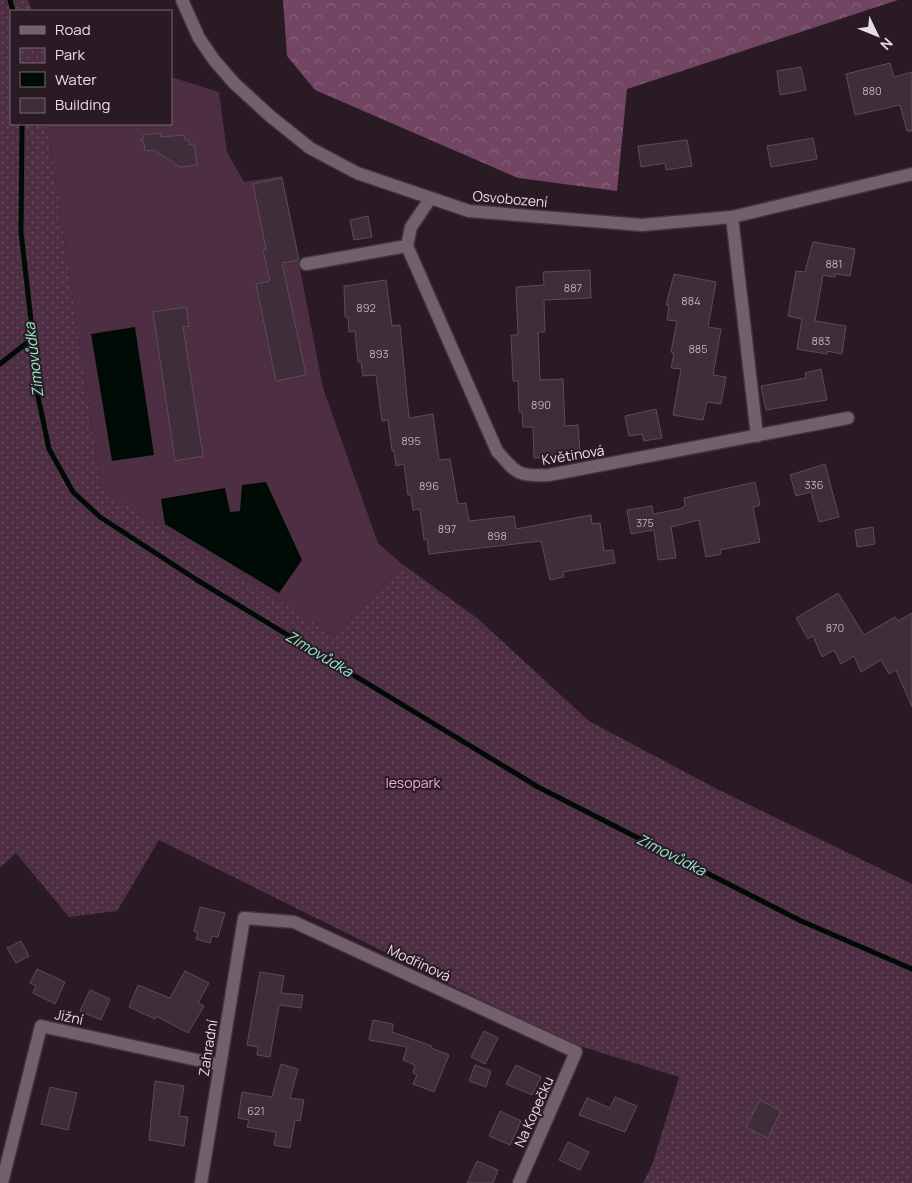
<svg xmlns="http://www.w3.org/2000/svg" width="912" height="1183" viewBox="0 0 912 1183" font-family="Manrope,sans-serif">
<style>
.grass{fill:#4e2e43}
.forest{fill:url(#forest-crowns)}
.park{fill:url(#park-dots)}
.water{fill:#000b06}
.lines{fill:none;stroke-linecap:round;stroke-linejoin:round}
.stream{stroke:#000b06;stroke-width:5}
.building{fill:#3f2e39;stroke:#5d4b56}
.street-casing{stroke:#40353c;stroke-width:15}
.street{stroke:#73606b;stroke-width:12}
.labels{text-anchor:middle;stroke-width:4;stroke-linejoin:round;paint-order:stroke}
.number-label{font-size:11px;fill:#beb1b8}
.street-label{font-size:14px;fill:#e8dde3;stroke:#291a24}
.park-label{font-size:14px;fill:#f2aad8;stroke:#291a24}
.water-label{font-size:15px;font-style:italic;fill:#8eebc9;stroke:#291a24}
</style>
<defs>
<pattern id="forest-crowns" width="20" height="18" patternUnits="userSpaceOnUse" patternTransform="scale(1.25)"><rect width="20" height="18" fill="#724663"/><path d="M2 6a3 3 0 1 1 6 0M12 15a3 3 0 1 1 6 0" fill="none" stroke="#866079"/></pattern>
<pattern id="park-dots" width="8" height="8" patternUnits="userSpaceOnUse" patternTransform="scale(1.25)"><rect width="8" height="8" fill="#4e2e43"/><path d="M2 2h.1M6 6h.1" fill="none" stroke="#684c5e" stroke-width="1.8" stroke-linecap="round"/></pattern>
</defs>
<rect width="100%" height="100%" fill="#291a24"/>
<polygon class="grass" points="171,77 219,92 227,152 244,182 282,176 323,388 378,543 402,564 335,636 101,489 47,124 171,124"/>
<polygon class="forest" points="283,0 898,0 627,89 617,191 518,178 315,90 287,56"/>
<polygon class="park" points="0,0 28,0 32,11 11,11 11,124 47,124 101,489 335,636 402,564 477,618 589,721 717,789 912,884 912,1183 643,1183 653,1162 679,1077 564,1041 159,840 117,911 69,917 16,853 0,868"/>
<g class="water">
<polygon points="135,327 154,455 112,461 91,334"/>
<polygon points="266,482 302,560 279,593 165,524 161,499 225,488 230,512 240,511 242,485"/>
</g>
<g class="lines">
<g class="stream">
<polyline points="10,0 13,11"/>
<polyline points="22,124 21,232 33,338 36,387 49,449 73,492 100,517 197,580 538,787 799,920 912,969"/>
<polyline points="0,364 33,338"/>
</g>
</g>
<g class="building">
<polygon points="890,63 894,77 912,72 912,131 907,131 900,105 855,115 846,74"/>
<polygon points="801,67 806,90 780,95 777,71"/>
<polygon points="161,133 161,137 184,135 185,140 189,140 189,145 194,144 197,165 180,167 154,150 145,151 144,143 140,140 144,140 143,135"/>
<polygon points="813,138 817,159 771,167 767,146"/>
<polygon points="687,140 692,166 666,170 665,163 641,167 638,146"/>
<polygon points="282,178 299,260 282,263 306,375 276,381 256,284 270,281 263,250 266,249 253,184"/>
<polygon points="368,216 372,237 354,240 350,220"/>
<polygon points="813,242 855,249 850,276 835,274 835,277 823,275 815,321 846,326 842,354 827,351 827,354 797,349 802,319 788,316 796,271 805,272"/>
<polygon points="590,270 591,298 544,300 545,332 538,332 540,380 563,379 565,426 578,425 580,453 565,453 565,457 534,458 533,427 523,427 522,412 519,412 518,381 513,381 511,335 518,335 516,287 544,285 543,272"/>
<polygon points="674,274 716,282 708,327 721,329 713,375 726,377 721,404 707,402 703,420 673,415 681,369 671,368 674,353 671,352 677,321 667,320 669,305 666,305"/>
<polygon points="386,280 392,326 400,325 409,418 433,414 439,460 450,459 458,504 466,503 469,521 514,516 516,529 591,515 592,524 600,523 604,551 613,550 615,563 563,572 564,577 550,580 541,541 429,554 427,539 424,540 420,509 413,510 411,495 408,495 404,464 396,466 394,451 392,451 388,420 382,421 376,375 363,376 361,362 358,362 355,331 349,332 348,317 345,317 344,286"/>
<polygon points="186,307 189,326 183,327 203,456 175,461 153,312"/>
<polygon points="821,369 827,400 766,410 761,386 806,378 805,373"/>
<polygon points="656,409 662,438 644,441 642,434 629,436 625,416"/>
<polygon points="825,464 839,517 819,522 811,492 796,496 790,475"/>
<polygon points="755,482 760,505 753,507 760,542 720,550 721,554 706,557 699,520 671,527 676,558 658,560 654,530 631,534 627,510 652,506 653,514 680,509 685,506 684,498"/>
<polygon points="873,527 875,544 857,547 855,530"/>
<polygon points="838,593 864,635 895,617 898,621 912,613 912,707 896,670 889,674 881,660 861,672 854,656 841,664 834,650 822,657 813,636 808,639 796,618"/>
<polygon points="200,907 225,913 218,937 212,936 210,943 196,939 198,933 194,931"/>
<polygon points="21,941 29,956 16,963 7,948"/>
<polygon points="37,969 65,982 55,1004 33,993 36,986 30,983"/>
<polygon points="185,971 209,983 198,1003 204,1006 188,1033 156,1016 155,1019 129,1007 138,985 170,998"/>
<polygon points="260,972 284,976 281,993 303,995 301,1008 279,1005 270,1057 257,1055 258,1047 247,1045"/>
<polygon points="90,990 110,999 101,1020 80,1011"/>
<polygon points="373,1020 393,1024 392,1032 432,1046 431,1048 449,1055 434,1092 413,1084 417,1075 413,1073 415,1065 403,1060 407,1047 369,1040"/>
<polygon points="484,1031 498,1038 485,1064 471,1057"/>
<polygon points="281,1064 298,1069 290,1098 304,1100 300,1121 295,1120 290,1148 274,1145 276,1132 247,1127 249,1120 238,1118 242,1092 272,1097"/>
<polygon points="475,1065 491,1071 486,1087 469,1081"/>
<polygon points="516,1065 541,1077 532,1095 506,1084"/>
<polygon points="155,1081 184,1086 179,1116 188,1117 184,1146 149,1140"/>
<polygon points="50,1087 77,1093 68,1130 41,1124"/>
<polygon points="615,1097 637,1106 625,1132 579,1115 587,1098 610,1108"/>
<polygon points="760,1100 781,1111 768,1138 746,1127"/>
<polygon points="500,1111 521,1121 510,1145 489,1136"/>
<polygon points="568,1142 589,1152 580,1170 559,1160"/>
<polygon points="477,1161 498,1170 493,1183 467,1183"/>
</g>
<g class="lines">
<defs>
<g id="street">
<polyline points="182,0 199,38 214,60 234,83 270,116 310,148 357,173 469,211 642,225 732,217 912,174"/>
<path d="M 430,199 L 411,227 L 407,246 L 497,451 C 516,473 518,477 549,475 L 848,418"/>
<polyline points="732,217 757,436"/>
<polyline points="306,264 407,246"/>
<polyline points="2,1183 41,1026 220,1065"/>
<polyline points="201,1183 244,918 294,922 576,1052 519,1183"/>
</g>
</defs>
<use href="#street" class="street-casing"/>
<use href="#street" class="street"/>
</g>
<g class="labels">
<g class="number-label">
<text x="872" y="95">880</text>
<text x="834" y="268">881</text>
<text x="573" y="292">887</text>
<text x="691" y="305">884</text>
<text x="366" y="312">892</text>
<text x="821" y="345">883</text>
<text x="698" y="353">885</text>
<text x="379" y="358">893</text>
<text x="541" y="409">890</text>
<text x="411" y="445">895</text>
<text x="814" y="489">336</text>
<text x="429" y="490">896</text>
<text x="645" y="527">375</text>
<text x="447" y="533">897</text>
<text x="497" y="540">898</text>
<text x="835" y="632">870</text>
<text x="256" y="1115">621</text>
</g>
<g class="street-label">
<text transform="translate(510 199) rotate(5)" y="5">Osvobození</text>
<text transform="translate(573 455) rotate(-9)" y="5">Květinová</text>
<text transform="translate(419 963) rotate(25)" y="5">Modřínová</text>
<text transform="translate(69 1017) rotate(12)" y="5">Jižní</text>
<text transform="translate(208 1048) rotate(-81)" y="5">Zahradní</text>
<text transform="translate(534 1112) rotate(-66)" y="5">Na Kopečku</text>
</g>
<g class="park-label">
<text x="413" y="788">lesopark</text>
</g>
<g class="water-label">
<text transform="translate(34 360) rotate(-97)" y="5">Zimovůdka</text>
<text transform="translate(319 654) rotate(31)" y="5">Zimovůdka</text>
<text transform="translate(671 855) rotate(27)" y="5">Zimovůdka</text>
</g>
</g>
<rect x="10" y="10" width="162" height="115" fill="#291a24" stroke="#756870"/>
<rect x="20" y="26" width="25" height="8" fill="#73606b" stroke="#756870"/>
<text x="55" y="35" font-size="15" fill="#e8dde3">Road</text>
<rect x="20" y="48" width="25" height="15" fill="url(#park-dots)" stroke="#756870"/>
<text x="55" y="60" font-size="15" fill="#e8dde3">Park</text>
<rect x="20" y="72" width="25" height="15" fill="#000b06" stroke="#756870"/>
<text x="55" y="85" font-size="15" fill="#e8dde3">Water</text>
<rect x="20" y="98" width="25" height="15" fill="#3f2e39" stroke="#756870"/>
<text x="55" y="110" font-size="15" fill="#e8dde3">Building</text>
<g transform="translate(877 35) rotate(133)" stroke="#291a24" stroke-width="4" paint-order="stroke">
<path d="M0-4L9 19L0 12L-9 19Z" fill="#e8dde3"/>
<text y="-8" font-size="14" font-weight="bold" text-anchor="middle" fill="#e8dde3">N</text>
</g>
</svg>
